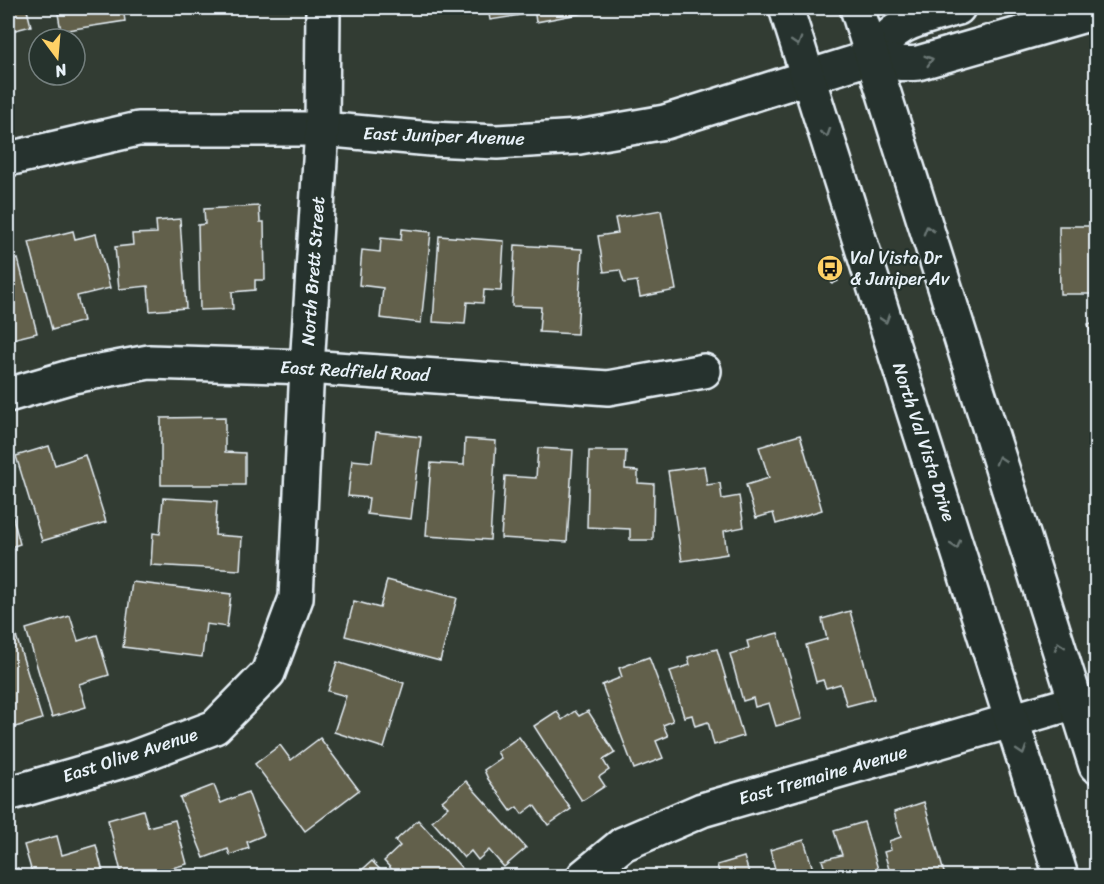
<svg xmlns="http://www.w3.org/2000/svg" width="1104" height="884" viewBox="0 0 1104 884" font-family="Sriracha,sans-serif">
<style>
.building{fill:#62604c;stroke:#e8f1f8;stroke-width:1.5}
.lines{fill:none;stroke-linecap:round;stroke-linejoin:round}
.minor-casing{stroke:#e8f1f8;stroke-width:38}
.major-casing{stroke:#e8f1f8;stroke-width:38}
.minor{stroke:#26332d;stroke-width:33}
.major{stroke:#26332d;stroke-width:33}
.oneway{stroke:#6a7674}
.labels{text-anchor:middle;stroke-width:4.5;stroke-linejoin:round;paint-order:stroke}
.street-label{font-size:18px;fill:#e8f1f8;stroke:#26332d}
.poi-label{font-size:18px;fill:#e8f1f8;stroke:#26332d;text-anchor:start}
</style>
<rect width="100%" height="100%" fill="#323c33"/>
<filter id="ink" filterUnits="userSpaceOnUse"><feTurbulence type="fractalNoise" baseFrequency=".0167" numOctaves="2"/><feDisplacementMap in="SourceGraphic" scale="12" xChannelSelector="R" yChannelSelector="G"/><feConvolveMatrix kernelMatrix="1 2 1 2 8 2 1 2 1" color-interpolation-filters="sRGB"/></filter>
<g filter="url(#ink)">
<g class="building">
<polygon points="8,8 37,8 27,10 31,26 8,32"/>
<polygon points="57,8 123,8 125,21 61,31"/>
<polygon points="456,8 520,8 521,15 490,20 488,8 457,12"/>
<polygon points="534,8 583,8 584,13 536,22"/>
<polygon points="259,206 260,222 264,222 265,280 255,280 255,290 232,292 233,309 200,310 198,225 205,224 204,209"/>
<polygon points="661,210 676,290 640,297 637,281 624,283 620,270 604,272 598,236 618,233 615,218"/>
<polygon points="180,219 186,308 150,311 148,286 119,289 115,247 133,245 132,234 157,233 156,221"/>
<polygon points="1059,226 1096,226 1096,294 1060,294"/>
<polygon points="402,229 431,232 421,323 380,318 383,288 359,285 362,250 380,252 381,238 401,240"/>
<polygon points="73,231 75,239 96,234 110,288 77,296 83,321 52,330 29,242"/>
<polygon points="439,236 504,241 501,291 484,290 483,303 467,302 465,324 433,322"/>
<polygon points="515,245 582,249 577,334 539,332 541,307 512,306"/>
<polygon points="18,259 37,333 8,340 8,262"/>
<polygon points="832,261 838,281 832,284 825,264"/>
<polygon points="1096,322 1096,352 1088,324"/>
<polygon points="225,417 225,452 245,453 245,485 161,485 161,418"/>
<polygon points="376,432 421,437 411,519 367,514 369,498 348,496 352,460 372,462"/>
<polygon points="800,435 822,510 776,524 773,513 756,518 746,485 769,478 759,447"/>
<polygon points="465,439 496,441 490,540 426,536 431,463 464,465"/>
<polygon points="49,446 55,465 85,455 106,522 42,541 16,456"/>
<polygon points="538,448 573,450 567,542 501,538 505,476 536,478"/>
<polygon points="589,451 626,451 625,470 638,471 638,483 654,484 653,540 630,540 630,529 587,527"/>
<polygon points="704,466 707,485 720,483 722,499 739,496 744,527 724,531 727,554 682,561 668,471"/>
<polygon points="163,498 217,501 215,535 242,537 240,570 151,565 153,533 160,534"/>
<polygon points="8,499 20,544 8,548"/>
<polygon points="387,580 457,598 440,661 345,636 354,601 380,608"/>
<polygon points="132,582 231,594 227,627 206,624 202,657 123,647"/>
<polygon points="850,611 874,699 847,706 840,684 826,688 823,680 816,682 806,645 827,639 822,619"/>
<polygon points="70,616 78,641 97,635 109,675 79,684 86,707 52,717 26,629"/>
<polygon points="12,623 42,719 12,728 8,712 8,625"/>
<polygon points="778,633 802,719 776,726 769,703 755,707 753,698 743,701 730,654 749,648 747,641"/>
<polygon points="717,649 743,736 714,745 708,722 695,726 692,715 684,717 670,671 690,665 688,657"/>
<polygon points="649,657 673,721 663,725 668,736 656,741 663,758 634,769 602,685 622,677 619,668"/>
<polygon points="337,662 404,683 384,748 334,732 346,696 328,691"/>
<polygon points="557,711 562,720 575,711 579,716 588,711 615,753 603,760 609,770 599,777 605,786 582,801 534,726"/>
<polygon points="519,737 571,809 548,825 534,805 522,814 517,807 511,811 488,779 484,770 501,758 497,752"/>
<polygon points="320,738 359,790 305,831 255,764 280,745 291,760"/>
<polygon points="466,781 526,848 504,867 489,850 478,860 471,851 464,858 432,821 448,807 442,801"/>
<polygon points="214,785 221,803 248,792 264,835 247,842 249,848 230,855 228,849 204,858 180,798"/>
<polygon points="924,802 945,876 891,876 884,852 891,850 889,841 901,837 894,812"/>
<polygon points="143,810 148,827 175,820 187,864 142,876 122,876 108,820"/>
<polygon points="418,820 469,876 398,876 384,861 400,846 395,841"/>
<polygon points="864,822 880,876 827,876 822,860 842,855 834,831"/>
<polygon points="57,836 62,855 96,845 104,876 33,876 24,845"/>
<polygon points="804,840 815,876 761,876 760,873 775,869 770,850"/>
<polygon points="744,857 750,876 720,876 717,865"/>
<polygon points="372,861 386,876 355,876"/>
<polygon points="18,868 21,876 8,876 8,871"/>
</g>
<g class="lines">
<defs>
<g id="minor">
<path d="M 872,57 C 896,20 918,20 958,8"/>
<path d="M 8,159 L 138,129 L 322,129 L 431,139 L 497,142 L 579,137 L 665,122 L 872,57 C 888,62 901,65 918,63 L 1096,12"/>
<polyline points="8,395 73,376 149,362 307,367 608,388 704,371"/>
<polyline points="8,794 133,758 215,727 268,673 296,598 307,367 322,129 323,8"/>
<polyline points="584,876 623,844 702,810 1076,702"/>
</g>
<g id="major">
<polyline points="786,8 1061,876"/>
<polyline points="857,8 1096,766"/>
</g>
</defs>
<use href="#minor" class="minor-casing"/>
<use href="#major" class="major-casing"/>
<use href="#minor" class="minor"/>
<use href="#major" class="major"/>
</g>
<defs><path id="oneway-chevron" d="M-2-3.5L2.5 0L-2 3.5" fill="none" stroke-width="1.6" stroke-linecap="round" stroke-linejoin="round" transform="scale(1.5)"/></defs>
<g class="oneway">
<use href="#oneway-chevron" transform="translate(797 42) rotate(73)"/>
<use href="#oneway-chevron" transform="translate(929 60) rotate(-17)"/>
<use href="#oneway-chevron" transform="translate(826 133) rotate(72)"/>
<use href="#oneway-chevron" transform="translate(928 230) rotate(-107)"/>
<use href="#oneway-chevron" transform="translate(885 319) rotate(72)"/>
<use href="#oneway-chevron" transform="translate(1000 460) rotate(-107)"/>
<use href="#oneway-chevron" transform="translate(956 545) rotate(72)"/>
<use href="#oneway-chevron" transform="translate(1059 646) rotate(-107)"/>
<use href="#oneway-chevron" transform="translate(1022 751) rotate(72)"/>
</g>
</g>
<defs>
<symbol id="bus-disc" viewBox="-11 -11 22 22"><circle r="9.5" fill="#ffd166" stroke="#26332d"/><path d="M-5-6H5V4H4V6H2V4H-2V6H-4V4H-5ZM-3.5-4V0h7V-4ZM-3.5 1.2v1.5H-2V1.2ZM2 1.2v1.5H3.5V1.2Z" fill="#111"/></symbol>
</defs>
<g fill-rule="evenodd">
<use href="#bus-disc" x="815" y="253" width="30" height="30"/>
</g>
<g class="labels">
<g class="street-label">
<text transform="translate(444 136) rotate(2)" y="6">East Juniper Avenue</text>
<text transform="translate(313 271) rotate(-86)" y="6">North Brett Street</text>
<text transform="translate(355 371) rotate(3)" y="6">East Redfield Road</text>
<text transform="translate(924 442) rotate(72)" y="6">North Val Vista Drive</text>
<text transform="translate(130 755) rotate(-18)" y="6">East Olive Avenue</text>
<text transform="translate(823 775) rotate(-16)" y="6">East Tremaine Avenue</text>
</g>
<g class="poi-label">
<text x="850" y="264">Val Vista Dr<tspan x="850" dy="21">&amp; Juniper Av</tspan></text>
</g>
</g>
<rect width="1104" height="884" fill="none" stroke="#26332d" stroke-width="30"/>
<rect x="15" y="15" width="1074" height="854" fill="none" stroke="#e8f1f8" stroke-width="2" filter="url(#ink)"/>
<g transform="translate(57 57) rotate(164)"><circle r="28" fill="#26332d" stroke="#747f7e" stroke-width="1.5"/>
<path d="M0-4.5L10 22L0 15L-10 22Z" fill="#ffd166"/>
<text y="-9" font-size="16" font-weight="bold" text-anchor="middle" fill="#e8f1f8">N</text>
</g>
</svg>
